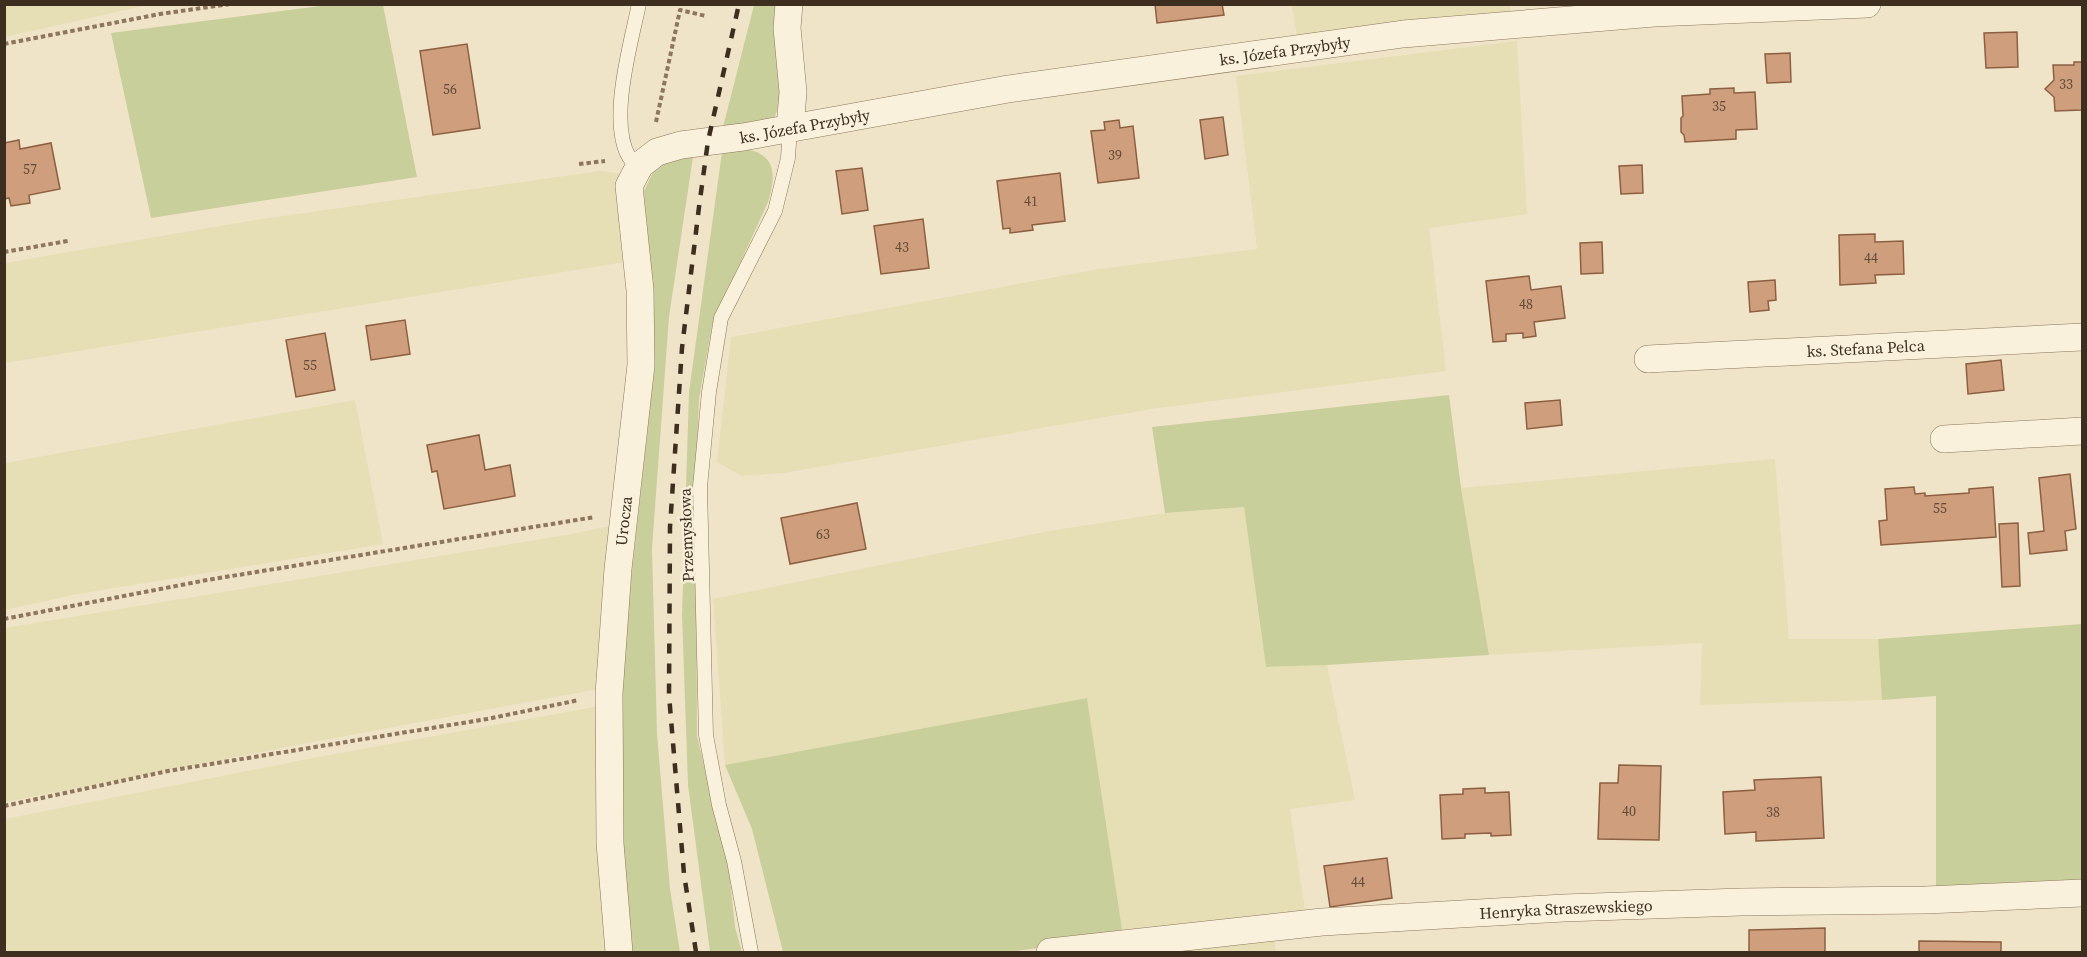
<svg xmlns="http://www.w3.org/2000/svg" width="2087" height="957" viewBox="0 0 2087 957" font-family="'Source Serif 4',serif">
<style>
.farmland{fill:#e6deb5}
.green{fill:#c9cf9b}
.building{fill:#cf9f7d;stroke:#8d5f41;stroke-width:1.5}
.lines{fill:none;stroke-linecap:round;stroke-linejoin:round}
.lane-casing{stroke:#8d765c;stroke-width:15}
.street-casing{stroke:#8d765c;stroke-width:28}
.path{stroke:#8d765c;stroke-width:4;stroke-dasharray:4.5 3;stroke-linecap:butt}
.lane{stroke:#faf1dc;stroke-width:14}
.street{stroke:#faf1dc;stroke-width:27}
.rail{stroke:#3d2e20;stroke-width:4.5;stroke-dasharray:10 10;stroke-linecap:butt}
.labels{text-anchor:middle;stroke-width:5;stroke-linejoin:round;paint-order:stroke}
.number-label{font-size:14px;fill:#624a37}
.street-label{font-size:16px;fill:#3d2e20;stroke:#f7eed8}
</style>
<rect width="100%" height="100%" fill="#f0e4c8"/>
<g class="farmland">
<polygon points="148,4 148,5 5,37 5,5"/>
<polygon points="1510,4 1511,14 1297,37 1292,5"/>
<polygon points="1517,41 1527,214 1429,228 1446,371 1151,409 784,473 742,476 717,462 731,337 1099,269 1257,249 1236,76"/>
<polygon points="600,171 618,173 625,186 625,262 5,363 5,263 255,220"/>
<polygon points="355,400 383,544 78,594 5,610 5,463"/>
<polygon points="1775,459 1789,639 1878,639 1882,700 1700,705 1702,643 1489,655 1461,488"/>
<polygon points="1244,507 1266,667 1327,665 1355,800 1290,809 1305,911 1123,936 1087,698 725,765 713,599 1049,531 1165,513"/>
<polygon points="614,525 598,689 313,742 5,802 5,628 572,534"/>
<polygon points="600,706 611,952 5,952 5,819 318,757"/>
<polygon points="1274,937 1276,952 1153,952"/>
</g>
<g class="green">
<polygon points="336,4 383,5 417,177 151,218 111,33"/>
<polygon points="754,5 777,5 780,102 774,119 723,127"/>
<path d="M 745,149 C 777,154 776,176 768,202 L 712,325 L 699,399 L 696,479 L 697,736 L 729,870 L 735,927 L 742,952 L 710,952 L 688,785 L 682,615 L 689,392 L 722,152 Z"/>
<polygon points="693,157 669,317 652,549 657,733 670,889 680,952 629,952 626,930 619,686 647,436 654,335 645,223 644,191 654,170 668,158"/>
<polygon points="1449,395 1461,488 1489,655 1327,665 1266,667 1244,507 1165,513 1152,427"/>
<polygon points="2082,624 2082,879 1936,891 1936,696 1882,700 1878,639"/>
<polygon points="1087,698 1123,936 1008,952 783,952 752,829 725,765"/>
</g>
<g class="building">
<polygon points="1155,4 1222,4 1224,15 1157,23"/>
<polygon points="2017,32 2018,67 1986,68 1984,33"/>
<polygon points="467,44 480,128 433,135 420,51"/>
<polygon points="1790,53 1791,82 1767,83 1765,54"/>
<polygon points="2074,62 2082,62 2082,110 2055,111 2054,97 2045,89 2054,80 2053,65 2074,65"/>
<polygon points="1734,88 1734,93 1755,92 1757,129 1736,130 1736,139 1685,142 1684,135 1681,132 1681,118 1683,116 1682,96 1710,94 1710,89"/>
<polygon points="1223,117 1228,155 1205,159 1200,120"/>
<polygon points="1119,120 1120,128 1133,126 1139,178 1098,183 1091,131 1105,130 1104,122"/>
<polygon points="19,140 20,149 51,143 60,189 29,195 30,203 11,206 9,198 4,199 4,143"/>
<polygon points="1642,165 1643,193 1621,194 1619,166"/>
<polygon points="862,168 868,210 842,214 836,171"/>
<polygon points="1060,173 1065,221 1032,225 1033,230 1010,233 1010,228 1003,229 997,181"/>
<polygon points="923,219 929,268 881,274 874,226"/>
<polygon points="1875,234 1875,242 1903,241 1904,274 1875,275 1876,283 1840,285 1839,235"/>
<polygon points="1602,242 1603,273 1581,274 1580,243"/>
<polygon points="1529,276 1531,290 1561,286 1565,318 1534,322 1536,336 1523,338 1523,333 1506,334 1506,341 1493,342 1486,281"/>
<polygon points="1775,280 1776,300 1768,301 1769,310 1750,312 1748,282"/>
<polygon points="405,320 410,354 371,360 366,326"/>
<polygon points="325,333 335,390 296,397 286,340"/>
<polygon points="2001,360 2004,390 1968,394 1966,364"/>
<polygon points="1560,400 1562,425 1527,429 1525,403"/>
<polygon points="479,435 485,470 510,465 515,496 444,509 437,471 432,472 427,445"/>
<polygon points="2070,474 2076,529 2065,531 2067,550 2030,554 2028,533 2044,531 2039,478"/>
<polygon points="1914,487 1915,494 1925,493 1925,496 1969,493 1969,489 1993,487 1996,537 1881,545 1879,521 1887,520 1885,489"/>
<polygon points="857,503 866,549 790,564 781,518"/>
<polygon points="2018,523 2020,586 2002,587 1999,524"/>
<polygon points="1619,765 1661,766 1659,840 1598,839 1600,783 1618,783"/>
<polygon points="1821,777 1824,838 1756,841 1756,832 1725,834 1723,792 1755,790 1754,780"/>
<polygon points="1485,788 1485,793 1509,792 1511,835 1491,836 1491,833 1465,834 1465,838 1442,839 1440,795 1463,794 1463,789"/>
<polygon points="1387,858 1392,898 1330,907 1324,866"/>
<polygon points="1825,928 1825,952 1749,952 1749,930"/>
<polygon points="1919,941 2001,942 2001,952 1919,952"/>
</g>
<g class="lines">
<defs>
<g id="lane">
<path d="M 639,4 C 631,43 608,121 629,157 C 631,160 636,163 640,165"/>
<polyline points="751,952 734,861 719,805 706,735 700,487 709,392 721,318 775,211 788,158 790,128"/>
</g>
<g id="street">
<polyline points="789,4 787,28 793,92 790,128"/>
<path id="s1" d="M 1648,359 L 2082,337"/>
<polyline points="1944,439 2082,431"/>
<path id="s2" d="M 619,952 L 610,843 L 609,694 L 618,569 L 641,365 L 640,290 L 629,186 L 640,165 L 657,152 L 681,145 L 743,137 L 1008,89 L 1403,34 L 1654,13 L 1867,4"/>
<path id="s3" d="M 1050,952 L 1322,922 L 1564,908 L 1741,902 L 1926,900 L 2082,893"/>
</g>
</defs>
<use href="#lane" class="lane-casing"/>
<use href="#street" class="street-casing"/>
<g class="path">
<polyline points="4,44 160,14 230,4"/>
<polyline points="656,122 680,10 706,16"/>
<polyline points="579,164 605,161"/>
<polyline points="4,252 68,241"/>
<polyline points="4,619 207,580 595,517"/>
<polyline points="4,806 168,771 487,719 579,700"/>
</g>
<use href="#lane" class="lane"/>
<use href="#street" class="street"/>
<polyline class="rail" points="696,952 684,874 669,695 670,527 682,348 699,207 708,141 739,4"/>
</g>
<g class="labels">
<g class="number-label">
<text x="2066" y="89">33</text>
<text x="450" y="94">56</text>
<text x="1719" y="111">35</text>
<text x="1115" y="160">39</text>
<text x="30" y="174">57</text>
<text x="1031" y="206">41</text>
<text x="902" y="252">43</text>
<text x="1871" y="263">44</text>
<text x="1526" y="309">48</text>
<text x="310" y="370">55</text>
<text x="1940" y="513">55</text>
<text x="823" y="539">63</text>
<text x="1629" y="816">40</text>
<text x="1773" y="817">38</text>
<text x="1358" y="887">44</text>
</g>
<g class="street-label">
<text dy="6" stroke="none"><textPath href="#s2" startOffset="1450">ks. Józefa Przybyły</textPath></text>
<text dy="6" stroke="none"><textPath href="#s2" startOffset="964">ks. Józefa Przybyły</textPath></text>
<text dy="6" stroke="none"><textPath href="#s1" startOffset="218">ks. Stefana Pelca</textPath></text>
<text dy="6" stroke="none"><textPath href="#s2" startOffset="432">Urocza</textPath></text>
<text transform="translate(686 535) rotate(-92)" y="6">Przemysłowa</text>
<text dy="6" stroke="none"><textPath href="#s3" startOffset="518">Henryka Straszewskiego</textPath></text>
</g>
</g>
<rect width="2087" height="957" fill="none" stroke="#3d2e20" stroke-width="12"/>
</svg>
